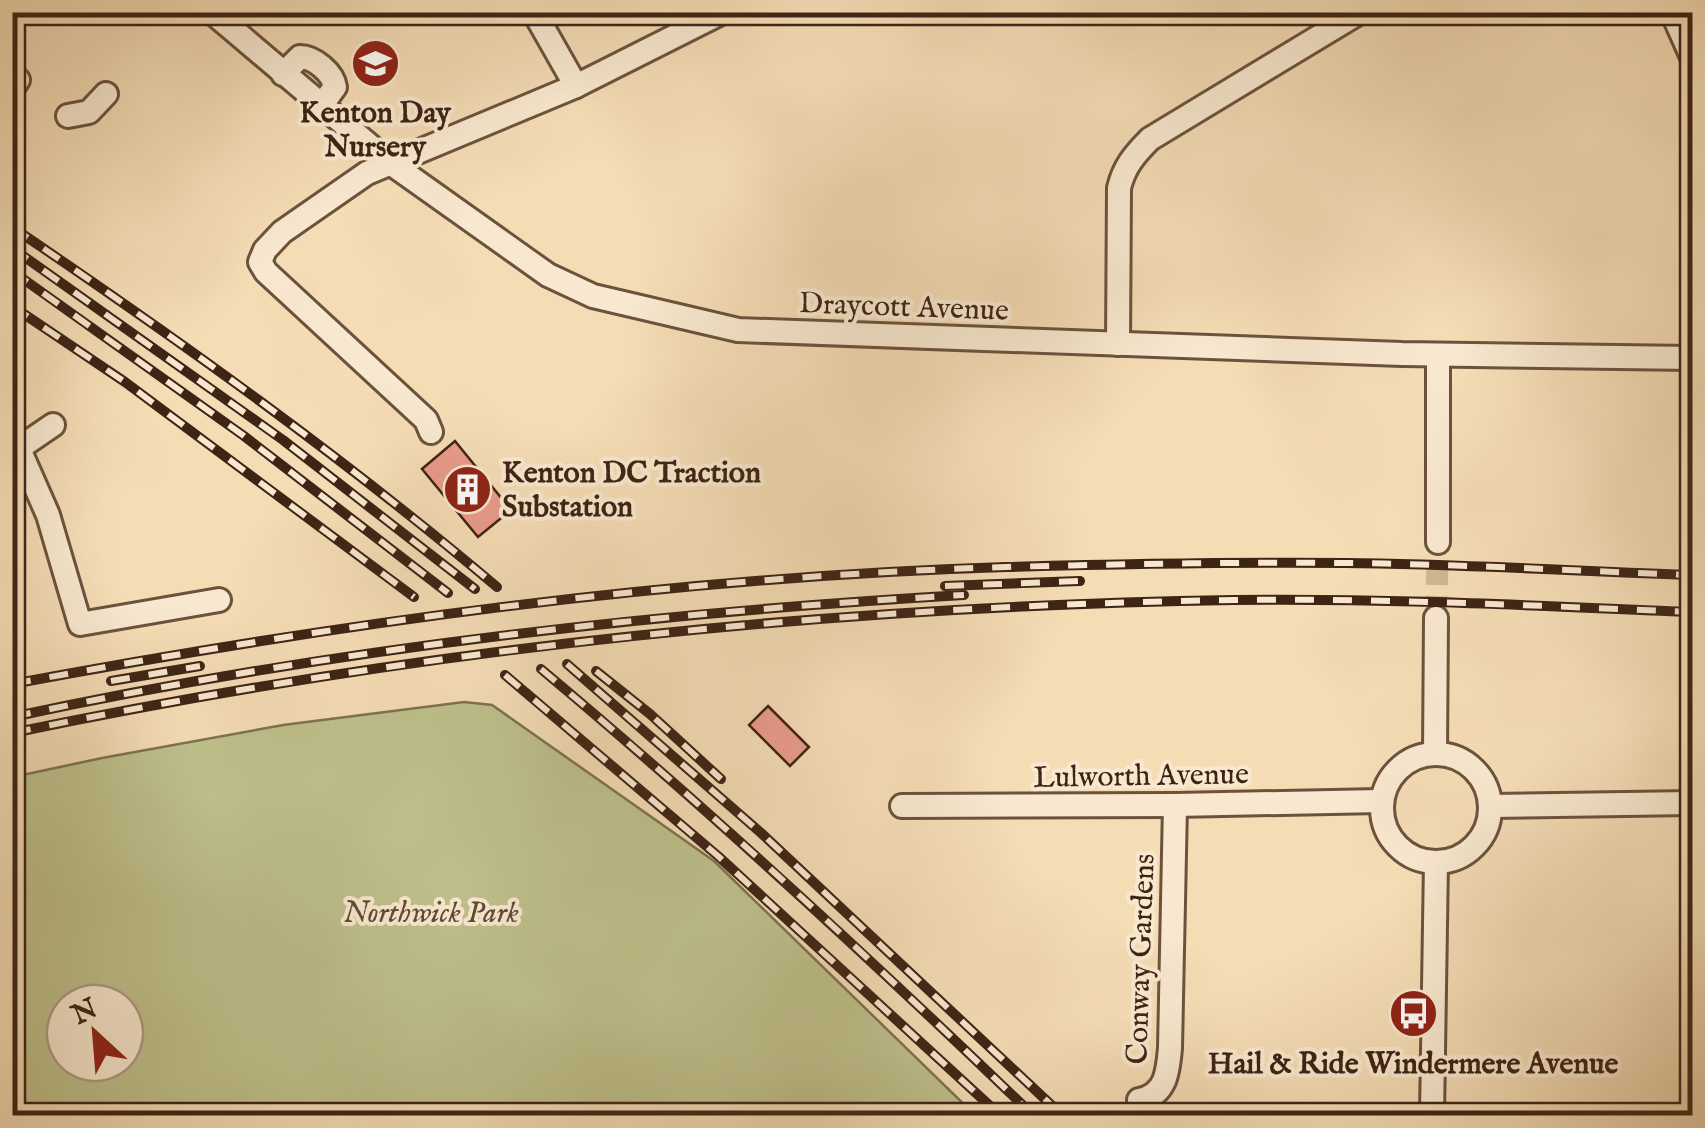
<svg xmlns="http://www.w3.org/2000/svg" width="1705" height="1128" viewBox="0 0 1705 1128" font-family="'IM FELL English',serif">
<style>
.green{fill:#bec08c;stroke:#7e7250;stroke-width:2.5;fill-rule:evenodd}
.building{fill:#e99b8b;stroke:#3e2415;stroke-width:2.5}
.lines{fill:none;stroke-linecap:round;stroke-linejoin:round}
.minor-tunnel{stroke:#d0b795;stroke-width:22;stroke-dasharray:22 11;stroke-linecap:butt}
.minor-casing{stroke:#6c523d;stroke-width:28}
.minor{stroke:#f8e8cf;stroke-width:22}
.rail-casing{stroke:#3e2415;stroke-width:10}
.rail{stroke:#f8e8cf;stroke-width:6;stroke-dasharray:19;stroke-linecap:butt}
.labels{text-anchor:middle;stroke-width:8;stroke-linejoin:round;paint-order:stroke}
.poi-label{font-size:30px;font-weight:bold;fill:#3e2415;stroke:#f8e8cf}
.street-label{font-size:30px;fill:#3e2415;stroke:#f8e8cf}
.park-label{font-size:30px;font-style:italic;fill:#5e4b33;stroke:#f8e8cf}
</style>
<rect width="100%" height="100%" fill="#f4dcb5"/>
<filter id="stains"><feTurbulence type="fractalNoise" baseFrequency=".002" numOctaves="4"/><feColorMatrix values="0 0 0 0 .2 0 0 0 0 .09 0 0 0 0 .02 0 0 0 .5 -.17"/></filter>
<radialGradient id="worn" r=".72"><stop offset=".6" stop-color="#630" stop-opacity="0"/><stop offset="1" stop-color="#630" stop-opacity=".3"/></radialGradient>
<path class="green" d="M 464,702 L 492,705 L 714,861 L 975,1115 L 13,1115 L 13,777 L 102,758 L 283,725 ZM 65,1003 L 125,1003 L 125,1063 L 65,1063 Z"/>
<g class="building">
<polygon points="455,441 511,510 478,537 422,469"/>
<polygon points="768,706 809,747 790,766 749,725"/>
</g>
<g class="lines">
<polyline class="minor-tunnel" points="1436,618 1438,542"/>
<defs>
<g id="minor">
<polyline points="212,12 389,162 548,275 593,296 738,330 1402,354 1692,358"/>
<polyline points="534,12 576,86"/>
<polyline points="1672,12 1692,57"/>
<path d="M 283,74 L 300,57 C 314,57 333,73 335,87 L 321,106"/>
<polyline points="12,89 18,80"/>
<polyline points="68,116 89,112 106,94"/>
<path d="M 1118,344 L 1119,188 C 1124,167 1134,155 1150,139 L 1360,12"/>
<polyline points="1438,355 1438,542"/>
<polyline points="431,432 426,420 266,272 260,262 265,250 282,232 367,173 576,86 723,12"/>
<polyline points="19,449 48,515 80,624 219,600"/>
<polyline points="12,453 53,425"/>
<polyline points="1435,753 1436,618"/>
<circle cx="1436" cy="808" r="54"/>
<polyline points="902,806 1175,805 1381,801"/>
<polyline points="1491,806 1692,803"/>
<path d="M 1139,1100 C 1166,1095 1168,1072 1170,1048 L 1175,805"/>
<polyline points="1432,1116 1436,862"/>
</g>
</defs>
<use href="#minor" class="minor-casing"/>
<use href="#minor" class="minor"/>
<defs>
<g id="rail">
<path d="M 12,227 C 179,340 343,457 497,587"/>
<polyline points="12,248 283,440 475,589"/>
<polyline points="12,271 244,436 448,593"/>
<polyline points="12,306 125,382 414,597"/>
<polyline points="945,586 1080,581"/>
<polyline points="567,664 760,832 1063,1116"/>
<path d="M 541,669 C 711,811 874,962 1034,1116"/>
<polyline points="596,671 650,714 721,779"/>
<polyline points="505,675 718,856 1001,1116"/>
<polyline points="111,681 200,666"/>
<path d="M 12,684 C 340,623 672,577 1006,567 C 1119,564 1232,562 1345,563 C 1461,564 1577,571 1692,575"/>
<path d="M 12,717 C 325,650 645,613 964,595"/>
<path d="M 12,733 C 412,650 826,606 1234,600 C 1387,598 1540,606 1692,612"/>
</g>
</defs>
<use href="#rail" class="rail-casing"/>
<use href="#rail" class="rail"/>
</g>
<defs>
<symbol id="school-disc" viewBox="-11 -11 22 22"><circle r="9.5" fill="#8f2418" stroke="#f8e8cf"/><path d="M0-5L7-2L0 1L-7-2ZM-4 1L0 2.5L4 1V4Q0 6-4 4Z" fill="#fff"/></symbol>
<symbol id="building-disc" viewBox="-11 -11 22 22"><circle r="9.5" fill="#8f2418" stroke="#f8e8cf"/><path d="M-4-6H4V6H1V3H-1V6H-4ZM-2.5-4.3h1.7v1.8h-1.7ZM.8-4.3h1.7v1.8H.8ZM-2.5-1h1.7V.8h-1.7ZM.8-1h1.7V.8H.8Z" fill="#fff"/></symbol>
<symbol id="bus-disc" viewBox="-11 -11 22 22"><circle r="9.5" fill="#8f2418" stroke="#f8e8cf"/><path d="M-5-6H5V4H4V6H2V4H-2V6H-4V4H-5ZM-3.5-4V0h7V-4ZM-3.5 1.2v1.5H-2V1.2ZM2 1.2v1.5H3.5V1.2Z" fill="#fff"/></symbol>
</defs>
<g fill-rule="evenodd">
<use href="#school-disc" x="348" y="36" width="55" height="55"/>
<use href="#building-disc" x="440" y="462" width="55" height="55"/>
<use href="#bus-disc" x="1386" y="986" width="55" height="55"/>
</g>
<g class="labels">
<g class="poi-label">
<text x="375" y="122">Kenton Day<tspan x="375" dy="34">Nursery</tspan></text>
<text x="502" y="482" text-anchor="start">Kenton DC Traction<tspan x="502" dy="34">Substation</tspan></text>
<text x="1413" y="1073">Hail &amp; Ride Windermere Avenue</text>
</g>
<g class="street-label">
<text transform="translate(904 306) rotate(2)" y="10">Draycott Avenue</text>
<text transform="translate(1141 775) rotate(-1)" y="10">Lulworth Avenue</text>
<text transform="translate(1140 959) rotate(-88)" y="10">Conway Gardens</text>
</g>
<g class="park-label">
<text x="431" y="922">Northwick Park</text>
</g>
</g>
<rect width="1705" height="1128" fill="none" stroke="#f4dcb5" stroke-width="50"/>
<rect x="15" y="15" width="1675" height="1098" fill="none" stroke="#3e2415" stroke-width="5"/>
<rect x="25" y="25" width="1655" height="1078" fill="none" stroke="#3e2415" stroke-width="2.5"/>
<g transform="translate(95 1033) rotate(334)"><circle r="48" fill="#f8e8cf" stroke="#ae9a85" stroke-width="2.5"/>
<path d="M0-8L18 38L0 25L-18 38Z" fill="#8f2418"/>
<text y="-15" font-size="28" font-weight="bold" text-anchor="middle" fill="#3e2415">N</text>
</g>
<rect width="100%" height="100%" filter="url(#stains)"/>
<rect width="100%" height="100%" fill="url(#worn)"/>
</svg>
